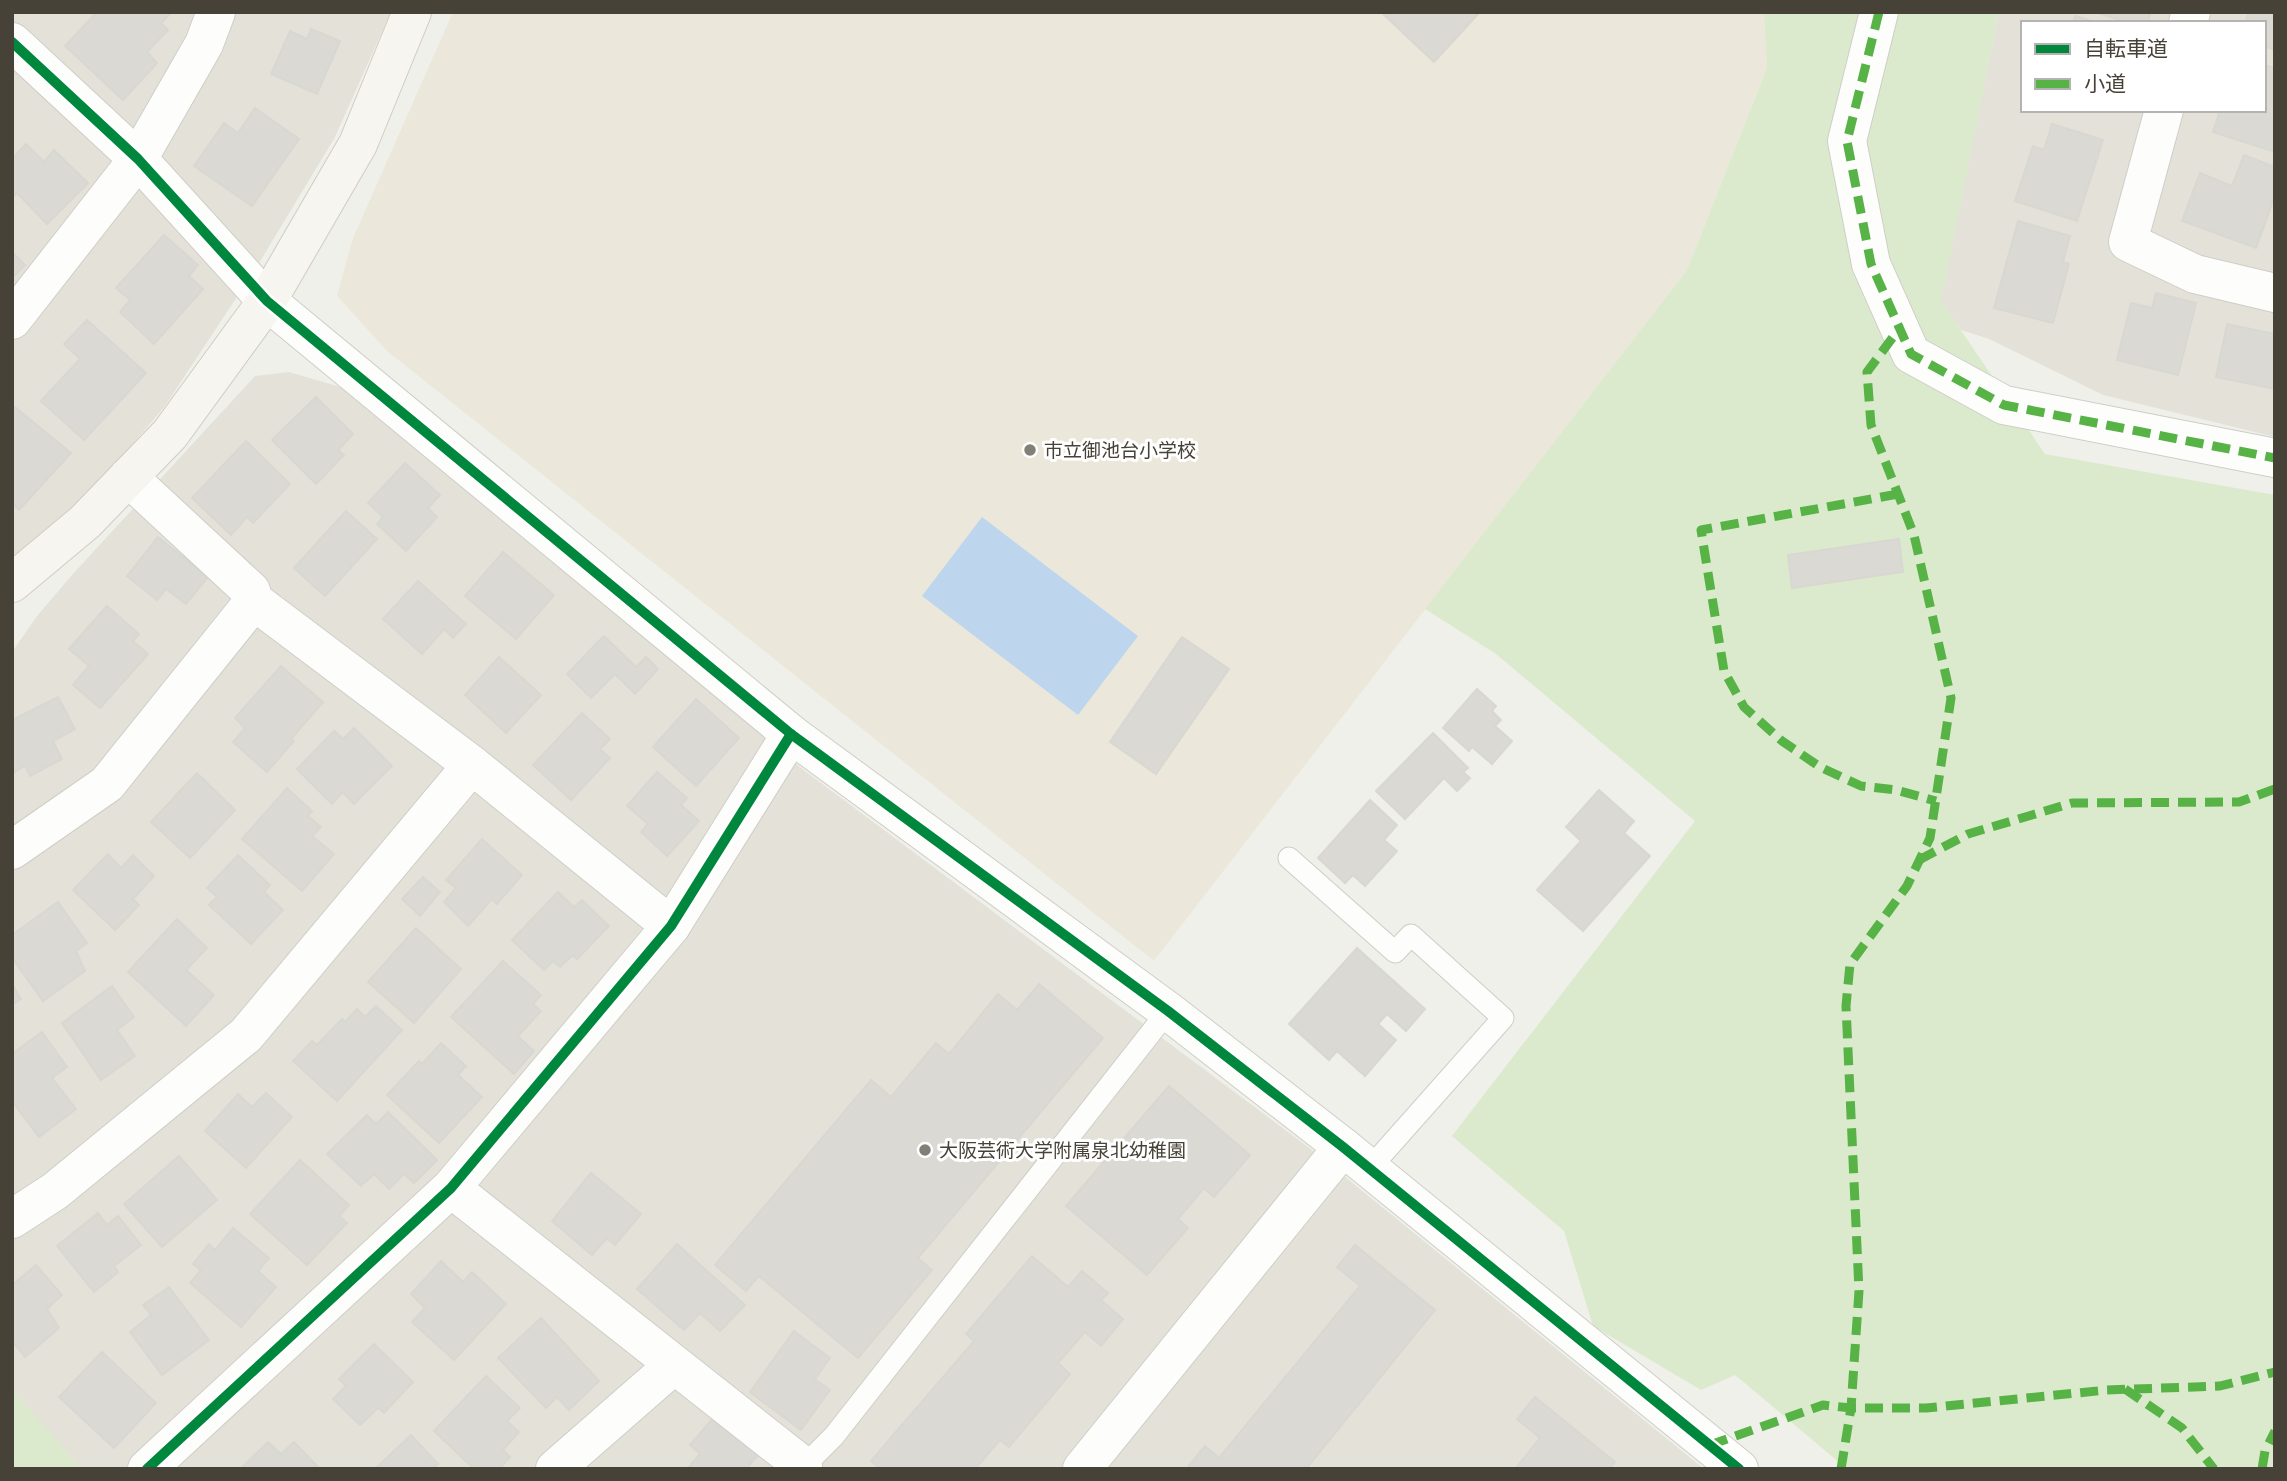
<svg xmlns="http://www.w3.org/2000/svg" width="2287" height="1481" viewBox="0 0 2287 1481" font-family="'Fira Sans Condensed','Noto Sans JP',sans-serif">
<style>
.residential{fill:#e4e2d8;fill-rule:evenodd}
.education{fill:#ebe8db}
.green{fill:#dbeacc}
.water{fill:#bdd5ed}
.building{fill:#dad9d3;stroke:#d8d7d1;stroke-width:2}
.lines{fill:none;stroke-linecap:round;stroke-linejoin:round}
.lane-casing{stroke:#cecec8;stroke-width:23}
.street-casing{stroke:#cecec8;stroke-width:40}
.secondary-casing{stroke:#cfcdc2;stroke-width:40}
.lane{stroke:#fdfdfc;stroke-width:21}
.street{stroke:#fdfdfc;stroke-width:38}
.secondary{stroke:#f6f5ef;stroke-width:38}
.quiet{stroke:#57b346;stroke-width:9;stroke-dasharray:18 9;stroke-linecap:butt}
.cycleway-casing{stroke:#fff;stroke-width:15}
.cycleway{stroke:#00873e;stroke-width:10}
.poi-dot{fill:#827f76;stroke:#fff;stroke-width:2.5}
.labels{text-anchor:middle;stroke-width:6;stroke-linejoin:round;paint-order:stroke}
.poi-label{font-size:19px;fill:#474237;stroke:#fff;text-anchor:start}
</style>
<rect width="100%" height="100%" fill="#f0f0eb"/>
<g class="residential">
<polygon points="12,12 391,12 334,139 256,268 165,406 77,510 12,566"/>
<path d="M 1999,12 L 2275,12 L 2275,437 L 2103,395 L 1989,339 L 1961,330 L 1940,301 ZM 2023,23 L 2264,23 L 2264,110 L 2023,110 Z"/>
<polygon points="289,372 344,388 805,771 1312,1150 1704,1469 12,1469 12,652 37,616 71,576 255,376"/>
</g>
<polygon class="education" points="453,12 1764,12 1767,68 1687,270 1154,961 387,351 337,296 353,238"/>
<g class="green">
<polygon points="1764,12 1999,12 1941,301 2045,454 2275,495 2275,1469 1847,1469 1735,1375 1701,1390 1593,1326 1564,1231 1452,1136 1695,821 1496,654 1425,609 1687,270 1767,68"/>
<polygon points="12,1390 82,1469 12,1469"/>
</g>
<polygon class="water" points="982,517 1138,636 1078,715 922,596"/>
<g class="building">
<polygon points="97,12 172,12 161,23 168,30 147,52 157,63 123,100 65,46"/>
<polygon points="1381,12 1480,12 1434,62"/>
<polygon points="2096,12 2151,12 2147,23 2128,23"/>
<polygon points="2249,12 2275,12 2275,50 2264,46 2264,23 2245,23"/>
<polygon points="2075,16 2098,23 2073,23"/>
<polygon points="311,29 340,41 317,94 271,74 290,31 307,39"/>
<polygon points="2264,65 2275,68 2275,152 2213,132 2220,110 2264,110"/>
<polygon points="255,108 299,139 252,206 194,166 224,123 238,133"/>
<polygon points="2052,124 2103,140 2077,221 2015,201 2033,146 2044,150"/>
<polygon points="26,144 44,162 54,150 88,183 47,224 17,193 12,198 12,159"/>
<polygon points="2244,155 2275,167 2275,196 2256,248 2182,221 2200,173 2232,186"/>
<polygon points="2018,221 2070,236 2063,262 2069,264 2053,323 1994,308"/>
<polygon points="164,235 198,265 189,276 203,289 154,344 120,312 130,300 116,288"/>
<polygon points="12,252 25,265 12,278"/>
<polygon points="2156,293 2196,303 2178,375 2117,360 2131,303 2152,308"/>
<polygon points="87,320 146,373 84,440 41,401 80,359 64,344"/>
<polygon points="2227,324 2275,334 2275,389 2216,377"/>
<polygon points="316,397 353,434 338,450 344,455 316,484 272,440"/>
<polygon points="15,407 71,453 19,510 12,503 12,410"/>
<polygon points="246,441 290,484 253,523 247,517 231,535 192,498"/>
<polygon points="405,463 440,495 428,508 437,517 406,551 377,524 383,517 368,503"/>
<polygon points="346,511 377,539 325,596 294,568"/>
<polygon points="158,537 208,577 186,604 166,589 157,600 127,576"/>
<polygon points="1899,539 1903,572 1792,588 1788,555"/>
<polygon points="503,552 554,595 516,639 465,596"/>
<polygon points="418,581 466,624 453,638 444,629 422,654 383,619"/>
<polygon points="107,606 139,634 133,641 148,654 100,708 73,685 89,666 69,649"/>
<polygon points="604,636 636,667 646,657 658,669 635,694 615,674 591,698 567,674"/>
<polygon points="1182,637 1229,669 1156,774 1110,742"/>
<polygon points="499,657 541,695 506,733 465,695"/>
<polygon points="281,666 323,702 291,739 294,741 267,772 233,742 245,728 235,718"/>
<polygon points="1477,689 1496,706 1492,711 1501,720 1495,726 1512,741 1492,764 1472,747 1469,751 1443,728"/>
<polygon points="58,697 75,729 53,741 62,759 30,776 25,766 15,772 12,767 12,720"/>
<polygon points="696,699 739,738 696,786 653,747"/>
<polygon points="582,713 610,739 600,749 610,758 571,800 533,765"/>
<polygon points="354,728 392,766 354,804 343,792 332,804 297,769 334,731 343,739"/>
<polygon points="1433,733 1468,768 1463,772 1470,778 1457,791 1444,778 1405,819 1376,791"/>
<polygon points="657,772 687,798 681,805 699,821 667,856 641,832 648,824 627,806"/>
<polygon points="197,773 235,810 190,858 151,822"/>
<polygon points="287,788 312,811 308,816 321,827 312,836 334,854 302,891 242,839"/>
<polygon points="1599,790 1634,821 1624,833 1650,856 1583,931 1537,890 1581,841 1566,827"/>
<polygon points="1370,800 1397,825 1384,840 1397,851 1365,886 1353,875 1345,883 1318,858"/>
<polygon points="482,839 522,875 497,904 492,899 468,926 444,902 456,888 446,880"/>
<polygon points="108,854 121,868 133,855 154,876 133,899 139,905 115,930 73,890"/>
<polygon points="238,855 270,885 264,892 283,910 251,944 209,905 217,897 207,888"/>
<polygon points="423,877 440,892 420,916 402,899"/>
<polygon points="558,892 574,907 582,900 609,926 577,959 573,955 560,967 553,961 544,970 512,940"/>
<polygon points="58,902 87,943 76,951 85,971 43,1001 12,958 12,935"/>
<polygon points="177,919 207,948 186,970 214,995 186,1026 128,972"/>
<polygon points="416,928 461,969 414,1023 368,982"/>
<polygon points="1357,948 1425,1009 1406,1031 1387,1014 1378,1024 1396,1040 1365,1076 1337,1051 1329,1060 1289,1024"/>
<polygon points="503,961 541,995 533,1004 541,1011 518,1036 534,1051 514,1074 451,1017"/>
<polygon points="12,984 21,999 12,1005"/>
<polygon points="1039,984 1103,1038 918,1258 932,1270 858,1358 759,1276 746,1291 715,1265 871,1080 891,1097 936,1043 949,1054 998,994 1017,1010"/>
<polygon points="112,986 134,1017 117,1030 135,1056 101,1080 62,1023"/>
<polygon points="376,1006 402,1030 337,1101 293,1061 312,1041 317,1045 342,1019 345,1022 357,1009 365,1017"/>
<polygon points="42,1032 67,1067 52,1078 76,1109 39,1137 12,1101 12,1054"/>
<polygon points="441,1043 466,1066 458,1075 482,1097 439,1143 387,1095 419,1061 422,1064"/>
<polygon points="1169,1086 1250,1155 1214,1197 1204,1188 1178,1219 1188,1228 1147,1275 1066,1206"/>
<polygon points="266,1093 292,1117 246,1168 205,1131 238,1094 252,1107"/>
<polygon points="388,1112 437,1160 414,1183 404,1174 389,1189 374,1174 361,1186 327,1154 367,1115 376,1124"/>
<polygon points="179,1156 217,1200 162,1247 124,1204"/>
<polygon points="300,1160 349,1205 339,1216 347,1223 307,1265 250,1214"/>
<polygon points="591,1173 641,1214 615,1245 607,1238 592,1255 552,1221"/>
<polygon points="98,1213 107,1225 118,1216 141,1245 114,1266 118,1272 94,1292 57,1246"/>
<polygon points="233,1228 269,1258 258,1271 276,1287 241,1327 190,1283 201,1270 193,1264 209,1244 215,1250"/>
<polygon points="677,1244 745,1305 720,1331 700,1313 684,1330 637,1289"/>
<polygon points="1355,1245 1435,1310 1306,1469 1186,1469 1205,1446 1219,1458 1360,1286 1337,1267"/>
<polygon points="1032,1256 1068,1287 1082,1271 1108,1293 1101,1300 1123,1319 1101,1346 1085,1332 1058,1363 1070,1374 1009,1447 1000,1440 975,1469 880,1469 871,1461 974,1341 966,1334"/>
<polygon points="441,1261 463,1282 472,1272 506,1304 454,1360 412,1322 425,1308 411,1294"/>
<polygon points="36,1265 62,1295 47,1309 59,1328 25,1357 12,1341 12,1285"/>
<polygon points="169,1287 209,1340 162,1375 130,1332 151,1315 143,1305"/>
<polygon points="541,1318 599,1381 569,1410 557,1397 546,1408 498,1358"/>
<polygon points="794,1331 830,1358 815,1379 830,1390 801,1430 750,1392"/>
<polygon points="374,1344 413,1382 384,1413 378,1408 360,1425 333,1399 346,1386 339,1379"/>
<polygon points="102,1352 156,1403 114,1448 59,1397"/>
<polygon points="486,1376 520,1408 507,1421 519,1432 503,1450 510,1457 499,1469 474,1469 434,1431"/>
<polygon points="1535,1397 1615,1462 1610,1469 1515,1469 1540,1438 1517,1419"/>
<polygon points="715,1416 759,1454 746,1469 687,1469 700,1454 690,1445"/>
<polygon points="411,1435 438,1464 433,1469 375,1469"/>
<polygon points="268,1442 281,1454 294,1442 320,1469 240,1469"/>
</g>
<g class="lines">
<defs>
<g id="lane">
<polyline points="1289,858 1395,952 1411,935 1503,1018 1369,1169"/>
<polyline points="801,1469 834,1436 1168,1011"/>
</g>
<g id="street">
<polyline points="1879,12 1847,141 1871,264 1911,354 2004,405 2275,458"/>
<polyline points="2188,23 2191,12"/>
<polyline points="12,42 138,159 267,301 791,734 1168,1011 1343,1147 1739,1469"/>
<polyline points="2164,110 2128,242 2195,274 2275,293"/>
<polyline points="12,320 138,159 204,44 216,12"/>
<polyline points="128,477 251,591 254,601 472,765 671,926"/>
<polyline points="12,850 107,784 254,601"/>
<polyline points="451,1188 803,1466"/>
<polyline points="12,1219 55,1191 246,1035 472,765"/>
<polyline points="147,1469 451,1188 671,926 791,734"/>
<polyline points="555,1469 674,1365"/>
<polyline points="1082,1469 1343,1147"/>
</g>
<polyline id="secondary" points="12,583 85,522 170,434 267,301 358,144 412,12"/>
</defs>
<use href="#lane" class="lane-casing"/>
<use href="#street" class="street-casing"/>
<use href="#secondary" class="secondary-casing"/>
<use href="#lane" class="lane"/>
<use href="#street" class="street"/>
<use href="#secondary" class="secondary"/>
<g class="quiet">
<polyline points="1879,12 1847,141 1871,264 1911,354 2004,405 2275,458"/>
<polyline points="1898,494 1701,530 1724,671 1744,707 1782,741 1820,767 1861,786 1896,790 1936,801"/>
<polyline points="1919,860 1968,834 2072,803 2239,802 2275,789"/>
<polyline points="2125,1389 2182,1428 2214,1469"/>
<polyline points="1710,1445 1823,1405 1851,1408 1926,1408 2107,1390 2220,1386 2275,1372"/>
<polyline points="1841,1469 1851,1408 1859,1291 1846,1006 1850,964 1907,886 1930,838 1951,698 1914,535 1871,425 1867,372 1899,329"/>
<polyline points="2262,1469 2265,1451 2275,1431"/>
</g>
<defs>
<g id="cycleway">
<polyline points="12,42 138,159 267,301 791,734 1168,1011 1343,1147 1739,1469"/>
<polyline points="147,1469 451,1188 671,926 791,734"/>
</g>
</defs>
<use href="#cycleway" class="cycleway-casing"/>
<use href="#cycleway" class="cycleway"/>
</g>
<g class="poi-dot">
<circle cx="1030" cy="450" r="7"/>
<circle cx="925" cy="1150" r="7"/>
</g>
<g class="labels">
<g class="poi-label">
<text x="1044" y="457">市立御池台小学校</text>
<text x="939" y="1157">大阪芸術大学附属泉北幼稚園</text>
</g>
</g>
<rect width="2287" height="1481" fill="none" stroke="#474237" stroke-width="28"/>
<rect x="2021" y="21" width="245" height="91" fill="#ffffff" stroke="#b5b3af" stroke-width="2"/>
<rect x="2035" y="44" width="35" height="10" fill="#00873e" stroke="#b5b3af" stroke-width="2"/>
<text x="2084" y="56" font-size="21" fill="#474237">自転車道</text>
<rect x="2035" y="79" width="35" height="10" fill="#57b346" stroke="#b5b3af" stroke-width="2"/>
<text x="2084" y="91" font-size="21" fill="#474237">小道</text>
</svg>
